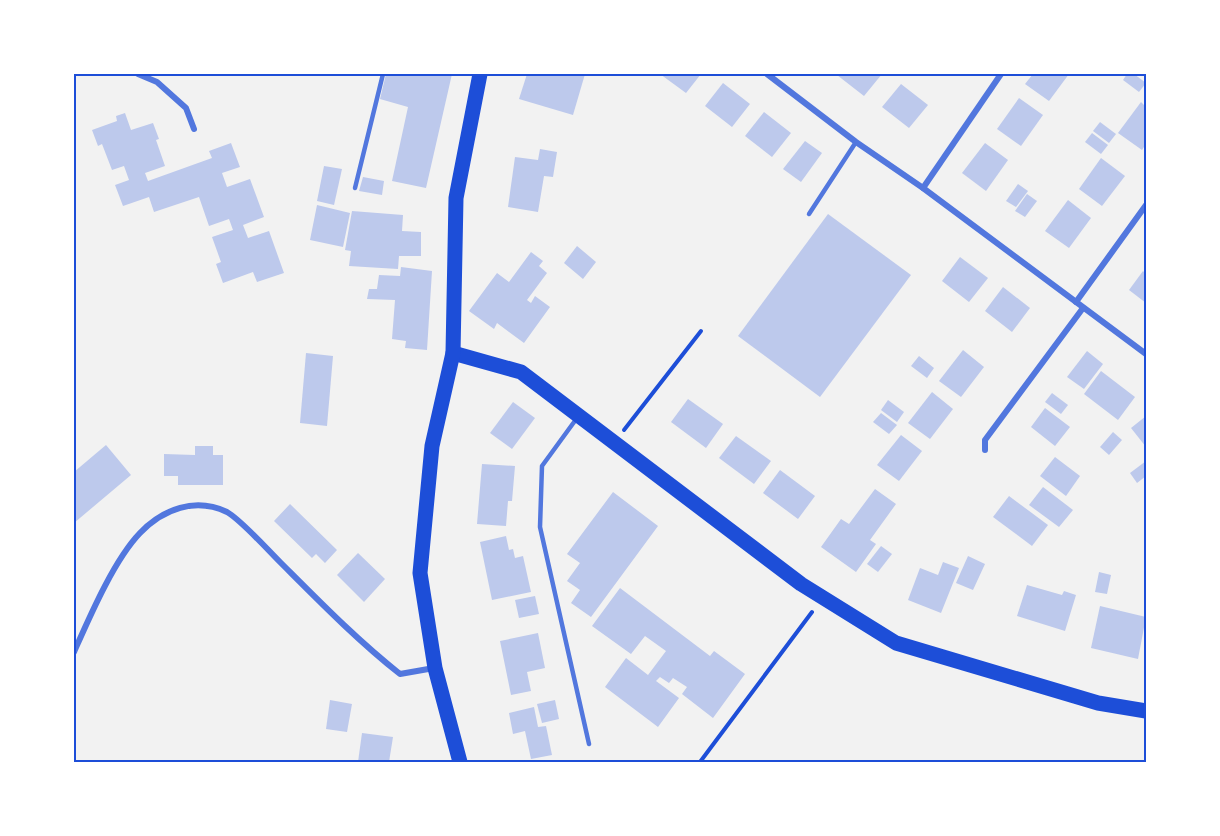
<svg xmlns="http://www.w3.org/2000/svg" width="1220" height="836" viewBox="0 0 1220 836" font-family="Roboto,sans-serif">
<style>
.building{fill:#bdc9ec}
.lines{fill:none;stroke-linecap:round;stroke-linejoin:round}
.path{stroke:#1d4ed8;stroke-width:4}
.service{stroke:#5277de;stroke-width:4.5}
.minor{stroke:#5277de;stroke-width:6}
.primary{stroke:#1d4ed8;stroke-width:15}
.neatline{fill:none;stroke:#1d4ed8;stroke-width:2}
</style>
<rect width="100%" height="100%" fill="#f2f2f2"/>
<g class="building">
<polygon points="386,74 452,74 426,188 392,181 408,107 380,99"/>
<polygon points="527,74 585,74 573,115 519,99"/>
<polygon points="660,74 701,74 686,93"/>
<polygon points="839,74 882,74 864,96 837,75"/>
<polygon points="1033,74 1069,74 1049,101 1025,84"/>
<polygon points="1127,74 1134,74 1146,83 1139,92 1123,80"/>
<polygon points="723,83 750,104 732,127 705,106"/>
<polygon points="901,84 928,105 909,128 882,107"/>
<polygon points="1019,98 1043,115 1021,146 997,129"/>
<polygon points="1141,102 1146,107 1146,144 1142,150 1118,133"/>
<polygon points="764,112 791,133 772,157 745,136"/>
<polygon points="125,113 131,130 153,123 159,139 156,140 165,166 145,173 148,181 212,158 209,151 231,143 240,167 222,173 227,187 250,179 264,217 243,225 248,238 269,231 284,273 257,282 253,272 223,283 216,264 221,262 212,237 233,230 229,219 209,226 199,197 154,212 149,197 123,206 115,185 129,180 124,166 112,170 102,144 98,146 92,130 117,121 116,116"/>
<polygon points="1100,122 1116,134 1109,143 1093,131"/>
<polygon points="1092,133 1108,145 1101,154 1085,142"/>
<polygon points="805,141 822,153 801,182 783,169"/>
<polygon points="985,143 1008,160 986,191 962,173"/>
<polygon points="540,149 557,152 553,177 544,176 538,212 508,207 515,157 538,160"/>
<polygon points="1101,158 1125,176 1102,206 1079,189"/>
<polygon points="324,166 342,169 334,205 317,201"/>
<polygon points="363,177 384,181 382,195 359,191"/>
<polygon points="1018,184 1028,191 1016,207 1006,201"/>
<polygon points="1027,194 1037,201 1025,217 1015,211"/>
<polygon points="1068,200 1091,218 1069,248 1045,231"/>
<polygon points="317,205 350,213 343,247 310,240"/>
<polygon points="352,211 403,215 402,231 421,232 421,256 399,256 398,269 349,266 351,251 345,250"/>
<polygon points="828,214 911,275 820,397 738,336"/>
<polygon points="577,246 596,262 583,279 564,263"/>
<polygon points="531,252 543,261 539,266 547,273 527,300 531,303 535,296 550,307 524,343 497,323 494,329 469,311 497,273 509,282"/>
<polygon points="960,257 988,278 969,302 942,281"/>
<polygon points="401,267 432,271 427,350 405,348 406,341 392,339 395,300 367,299 369,289 377,289 379,275 400,276"/>
<polygon points="1143,271 1146,274 1146,303 1129,290"/>
<polygon points="1003,287 1030,308 1012,332 985,311"/>
<polygon points="963,350 984,367 961,397 939,381"/>
<polygon points="1087,351 1103,364 1084,389 1067,377"/>
<polygon points="306,353 333,356 327,426 300,423"/>
<polygon points="919,356 934,368 927,378 911,366"/>
<polygon points="1101,371 1135,397 1118,420 1084,394"/>
<polygon points="932,392 953,409 930,439 908,423"/>
<polygon points="1052,393 1068,405 1061,414 1045,402"/>
<polygon points="688,399 723,424 706,448 671,422"/>
<polygon points="888,400 904,412 897,422 881,410"/>
<polygon points="513,402 535,418 512,449 490,433"/>
<polygon points="1045,408 1070,427 1055,446 1031,427"/>
<polygon points="881,413 897,425 889,434 873,422"/>
<polygon points="1146,416 1146,447 1131,428"/>
<polygon points="1113,432 1122,440 1109,455 1100,447"/>
<polygon points="901,435 922,451 899,481 877,465"/>
<polygon points="736,436 771,461 754,484 719,458"/>
<polygon points="106,445 131,475 74,523 74,472"/>
<polygon points="195,446 213,446 213,455 223,455 223,485 178,485 178,476 164,476 164,454 195,455"/>
<polygon points="1055,457 1080,476 1066,496 1040,476"/>
<polygon points="1146,461 1146,476 1137,483 1130,473"/>
<polygon points="482,464 515,466 512,501 508,501 506,526 477,524"/>
<polygon points="780,470 815,496 798,519 763,493"/>
<polygon points="1043,487 1073,510 1059,527 1029,505"/>
<polygon points="875,489 896,504 870,540 876,544 856,572 821,547 841,519 849,524"/>
<polygon points="613,492 658,526 591,617 571,603 580,590 567,581 580,563 567,554"/>
<polygon points="1009,496 1048,525 1032,546 993,517"/>
<polygon points="290,504 337,550 325,563 316,554 312,558 274,521"/>
<polygon points="506,536 509,550 513,549 515,558 523,556 531,592 492,600 480,542"/>
<polygon points="881,546 892,554 878,572 867,564"/>
<polygon points="358,553 385,579 364,602 337,575"/>
<polygon points="968,556 985,564 973,590 956,583"/>
<polygon points="943,562 959,568 941,613 908,600 920,568 938,575"/>
<polygon points="1099,572 1111,575 1107,594 1095,592"/>
<polygon points="1027,585 1062,595 1064,591 1076,595 1065,631 1017,616"/>
<polygon points="620,588 710,656 714,651 745,674 713,718 682,694 687,687 673,678 669,683 660,677 656,681 679,698 658,727 605,687 626,658 648,675 666,651 645,636 631,654 592,626"/>
<polygon points="535,596 539,614 519,618 515,600"/>
<polygon points="1100,606 1146,617 1138,659 1091,648"/>
<polygon points="538,633 545,668 527,672 531,691 511,695 500,641"/>
<polygon points="330,700 352,704 347,732 326,729"/>
<polygon points="555,700 559,719 542,723 537,704"/>
<polygon points="534,707 538,727 546,726 552,755 531,759 525,731 513,734 509,713"/>
<polygon points="362,733 393,737 389,762 358,762"/>
</g>
<g class="lines">
<g class="path">
<polyline points="624,430 701,331"/>
<polyline points="700,762 812,612"/>
</g>
<g class="service">
<polyline points="355,188 383,74"/>
<polyline points="809,214 856,142"/>
<polyline points="577,418 542,466 540,527 589,744"/>
</g>
<g class="minor">
<polyline points="138,74 157,82 186,108 194,129"/>
<polyline points="767,74 856,142 923,188 1146,354"/>
<polyline points="923,188 1001,74"/>
<polyline points="1076,302 1146,205"/>
<polyline points="985,450 985,440 1083,308"/>
<path d="M 74,652 C 90,616 114,560 140,533 C 163,509 195,497 227,512 C 241,520 267,549 280,562 C 319,601 357,640 400,674 L 434,668"/>
</g>
<g class="primary">
<polyline points="453,353 521,372 801,584 896,643 1098,703 1146,711"/>
<polyline points="460,762 435,668 420,573 432,446 453,353 456,198 480,74"/>
</g>
</g>
<rect width="1220" height="836" fill="none" stroke="#ffffff" stroke-width="150"/>
<rect x="75" y="75" width="1070" height="686" class="neatline"/>
</svg>
